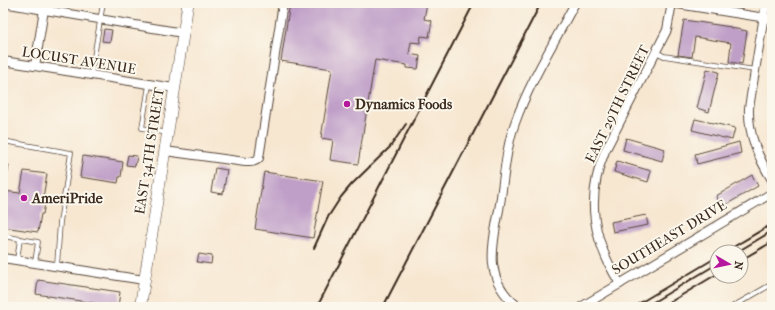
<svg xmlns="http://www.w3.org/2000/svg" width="775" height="310" viewBox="0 0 775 310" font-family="'IM FELL French Canon',serif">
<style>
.building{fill:#bf9fc8}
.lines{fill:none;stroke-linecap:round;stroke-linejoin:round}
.lane-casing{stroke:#574639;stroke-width:5.5}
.street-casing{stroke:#574639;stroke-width:10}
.secondary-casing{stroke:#574639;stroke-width:12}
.lane{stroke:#fff;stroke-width:4}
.street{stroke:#fff;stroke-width:8}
.secondary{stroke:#fff;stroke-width:11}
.rail{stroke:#3b2a1e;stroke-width:2}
.poi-dot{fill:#b5179e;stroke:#fbf7ec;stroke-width:1.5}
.labels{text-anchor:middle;stroke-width:4;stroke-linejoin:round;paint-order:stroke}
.street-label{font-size:14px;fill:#3b2a1e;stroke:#fbf7ec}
.poi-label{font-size:14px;font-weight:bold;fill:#3b2a1e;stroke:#fbf7ec;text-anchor:start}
</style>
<rect width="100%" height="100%" fill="#fbf7ec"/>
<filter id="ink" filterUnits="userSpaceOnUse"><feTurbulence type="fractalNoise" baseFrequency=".025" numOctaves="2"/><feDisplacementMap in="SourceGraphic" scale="8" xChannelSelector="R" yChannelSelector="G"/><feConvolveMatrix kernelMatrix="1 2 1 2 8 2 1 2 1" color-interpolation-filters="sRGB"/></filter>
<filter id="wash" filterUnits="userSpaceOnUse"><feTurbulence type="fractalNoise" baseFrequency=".012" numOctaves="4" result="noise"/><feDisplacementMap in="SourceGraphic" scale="16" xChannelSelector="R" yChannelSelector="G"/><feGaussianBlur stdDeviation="0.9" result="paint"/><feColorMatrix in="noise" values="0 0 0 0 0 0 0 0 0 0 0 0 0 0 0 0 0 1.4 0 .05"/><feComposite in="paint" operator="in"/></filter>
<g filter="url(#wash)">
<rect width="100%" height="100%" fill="#f7e7d1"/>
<g id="blocks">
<g class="building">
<polygon points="290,3 427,3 424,19 432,21 429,37 421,36 420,43 411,42 409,54 420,56 418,69 407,68 407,65 375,60 358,164 330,160 333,140 321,138 332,69 281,61"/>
<polygon points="684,20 731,27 731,28 747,31 742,64 729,62 731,43 695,37 692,57 678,55"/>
<polygon points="104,29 112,30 110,42 102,41"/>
<polygon points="707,69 719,72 709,112 697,108"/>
<polygon points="695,119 735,128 732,140 692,130"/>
<polygon points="626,138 665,149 662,161 623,150"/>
<polygon points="739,142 741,153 697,164 695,154"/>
<polygon points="128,155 137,156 135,166 126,165"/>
<polygon points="83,156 123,162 121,177 119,177 118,183 80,177"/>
<polygon points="617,161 651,171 648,182 614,172"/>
<polygon points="3,164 9,165 6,184 3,184"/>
<polygon points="215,168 227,170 223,194 211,192"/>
<polygon points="24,171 47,174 43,198 46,198 43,214 41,214 38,232 3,227 3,191 20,193"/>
<polygon points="264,172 323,181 313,238 255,229"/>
<polygon points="752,175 758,186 722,207 716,196"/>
<polygon points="646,215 648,225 613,232 611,222"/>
<polygon points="199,254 212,256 211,264 197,262"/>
<polygon points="38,280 120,292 118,307 36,294"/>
</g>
</g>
</g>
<g filter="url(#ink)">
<use href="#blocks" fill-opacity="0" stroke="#574639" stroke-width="1"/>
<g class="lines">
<defs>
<g id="lane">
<polyline points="656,52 664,56 755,70"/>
<polyline points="91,75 103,3"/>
<polyline points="149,85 142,128 167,133"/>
<polyline points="3,141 71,153 60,222 57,266"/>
<polyline points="3,236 38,242 35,263"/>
<polyline points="17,260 20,239"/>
<polyline points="732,307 772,284"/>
</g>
<g id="street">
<polyline points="3,3 183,33"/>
<polyline points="671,3 772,19"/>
<path d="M 766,3 L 749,108 C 748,135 758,157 772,180"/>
<polyline points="3,61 174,88"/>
<polyline points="35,66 45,3"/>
<path d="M 165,151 L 238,161 C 245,162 254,164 259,158 L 283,3"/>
<polyline points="3,258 144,280"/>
<path d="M 620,284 C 593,240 585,200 605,151 L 667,30 L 672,3"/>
<path d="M 519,307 C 505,297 495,282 493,264 C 491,245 497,223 500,204 C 504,178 506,147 515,123 C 529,83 555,41 575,3"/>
<polyline points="581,307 772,193"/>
</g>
<polyline id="secondary" points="142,307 141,303 188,3"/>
</defs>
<use href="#lane" class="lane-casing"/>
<use href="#street" class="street-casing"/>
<use href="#secondary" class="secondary-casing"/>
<use href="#lane" class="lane"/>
<use href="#street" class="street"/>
<use href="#secondary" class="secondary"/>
<g class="rail">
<polyline points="314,248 328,217 341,197 352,184 390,147 406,124"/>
<polyline points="725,252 772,224"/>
<polyline points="737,252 772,231"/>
<polyline points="741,260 772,242"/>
<polyline points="317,307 474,3"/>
<polyline points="383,307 541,3"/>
<polyline points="633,307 717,257"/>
<polyline points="645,307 717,264"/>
<polyline points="662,307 717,274"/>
</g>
</g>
</g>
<g class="poi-dot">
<circle cx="347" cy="104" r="4"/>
<circle cx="24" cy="198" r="4"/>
</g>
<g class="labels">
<g class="street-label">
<text transform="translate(79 60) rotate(9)" y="5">LOCUST AVENUE</text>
<text transform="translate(617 104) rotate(-64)" y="5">EAST 29TH STREET</text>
<text transform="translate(149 151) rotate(-81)" y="5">EAST 34TH STREET</text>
<text transform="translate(669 237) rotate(-31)" y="5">SOUTHEAST DRIVE</text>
</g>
<g class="poi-label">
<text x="355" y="109">Dynamics Foods</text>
<text x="32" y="203">AmeriPride</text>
</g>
</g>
<rect width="775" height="310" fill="none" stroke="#fbf7ec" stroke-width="16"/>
<g transform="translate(729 264) rotate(99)"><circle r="19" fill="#fbf7ec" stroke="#aea59a"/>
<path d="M0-3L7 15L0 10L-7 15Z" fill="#b5179e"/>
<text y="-6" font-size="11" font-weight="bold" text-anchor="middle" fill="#3b2a1e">N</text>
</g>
</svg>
